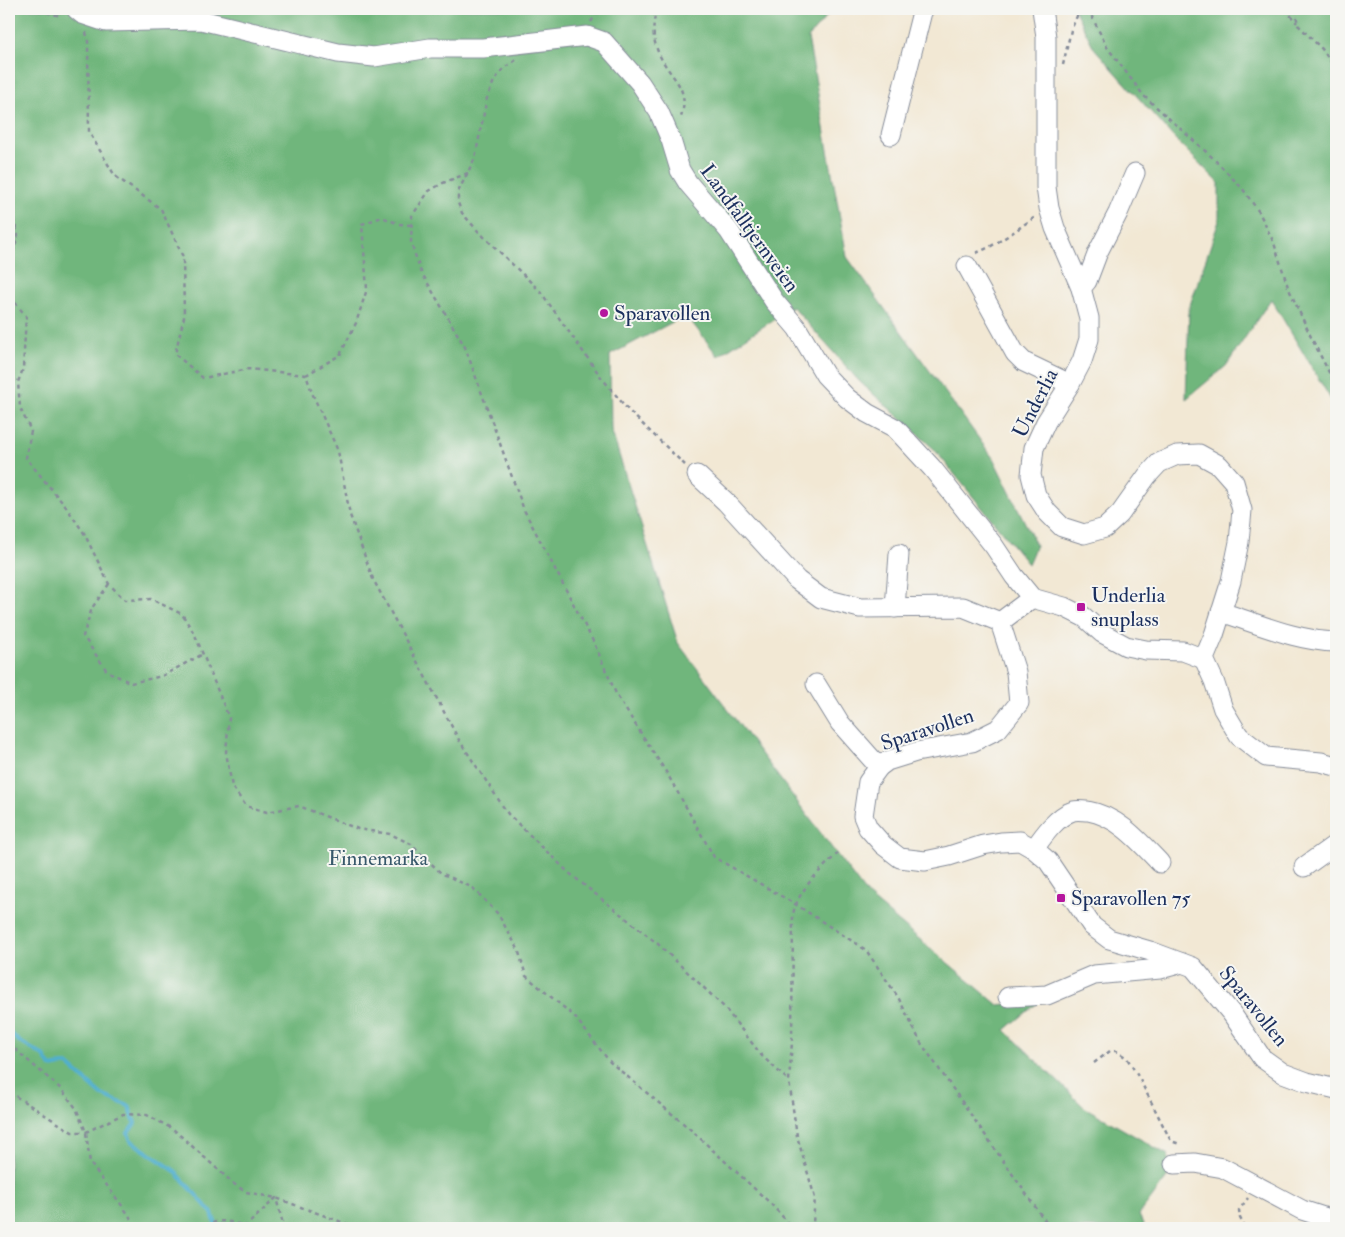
<svg xmlns="http://www.w3.org/2000/svg" width="1345" height="1237" viewBox="0 0 1345 1237" font-family="'IM FELL Double Pica',serif">
<style>
.forest{fill:#70b67b;stroke:#46726c}
.lines{fill:none;stroke-linecap:round;stroke-linejoin:round}
.stream{stroke:#50afcf;stroke-width:4}
.minor-casing{stroke:#868c99;stroke-width:21}
.path{stroke:#868c99;stroke-width:2.5;stroke-dasharray:4 4;stroke-linecap:butt}
.minor{stroke:#fff;stroke-width:19}
.poi-dot{fill:#b5179e;stroke:#f6f6f2;stroke-width:2}
.labels{text-anchor:middle;stroke-width:4;stroke-linejoin:round;paint-order:stroke}
.street-label{font-size:21px;fill:#1b2f5e;stroke:#f6f6f2}
.poi-label{font-size:21px;fill:#1b2f5e;stroke:#f6f6f2;text-anchor:start}
.park-label{font-size:21px;fill:#37586b;stroke:#f6f6f2}
</style>
<rect width="100%" height="100%" fill="#f6f6f2"/>
<filter id="ink" filterUnits="userSpaceOnUse"><feTurbulence type="fractalNoise" baseFrequency=".02" numOctaves="2"/><feDisplacementMap in="SourceGraphic" scale="10" xChannelSelector="R" yChannelSelector="G"/><feConvolveMatrix kernelMatrix="1 2 1 2 8 2 1 2 1" color-interpolation-filters="sRGB"/></filter>
<filter id="wash" filterUnits="userSpaceOnUse"><feTurbulence type="fractalNoise" baseFrequency=".0096" numOctaves="4" result="noise"/><feDisplacementMap in="SourceGraphic" scale="20" xChannelSelector="R" yChannelSelector="G"/><feGaussianBlur stdDeviation="1.12" result="paint"/><feColorMatrix in="noise" values="0 0 0 0 0 0 0 0 0 0 0 0 0 0 0 0 0 1.4 0 .05"/><feComposite in="paint" operator="in"/></filter>
<g filter="url(#wash)">
<rect width="100%" height="100%" fill="#f2e8d4"/>
<g class="forest">
<polygon points="9,9 833,9 808,38 847,257 993,458 1036,545 1028,564 934,449 859,381 793,307 718,356 686,315 610,355 611,429 678,643 868,896 998,1005 1041,1000 1005,1030 1084,1107 1168,1155 1169,1175 1139,1215 1145,1228 9,1228"/>
<polygon points="1074,9 1336,9 1336,408 1271,299 1226,366 1186,399 1189,308 1219,221 1219,183 1175,139 1094,48"/>
</g>
<g class="lines">
<polyline class="stream" points="9,1032 20,1042 44,1056 51,1067 67,1064 102,1095 129,1106 135,1123 128,1133 131,1141 175,1171 212,1213 217,1228"/>
</g>
</g>
<g filter="url(#ink)">
<g class="lines">
<defs>
<g id="minor">
<polyline points="76,9 82,14 106,22 201,20 338,53 374,57 430,48 483,48 587,36 604,42 640,83 659,112 671,140 680,170 688,183 729,231 774,301 797,328 825,375 847,398 867,413 895,428 932,468 994,546 1014,576 1032,598 1064,607 1084,617 1102,633 1126,646 1146,650 1183,651 1204,659"/>
<polyline points="1042,9 1046,37 1046,187 1049,208 1055,228 1081,288 1089,318 1089,339 1082,361 1070,384 1046,422 1034,448 1031,475 1036,495 1047,512 1062,527 1084,534 1105,528 1120,514 1147,476 1159,463 1177,455 1199,454 1219,465 1234,482 1242,510 1239,542 1231,581 1214,635 1204,659 1214,681 1223,709 1239,736 1266,757 1321,762 1336,766"/>
<polyline points="891,135 922,12 924,9"/>
<polyline points="967,266 1015,353 1024,362 1070,384"/>
<polyline points="1081,288 1087,281 1098,252 1118,213 1135,173"/>
<polyline points="697,475 726,502 797,580 821,598 860,608 963,607 1000,622 1016,672 1019,703 998,729 972,742 916,752 887,761 879,767 868,782 863,816 868,828 883,845 900,858 925,861 949,856 983,845 1001,842 1020,841 1034,849 1048,861 1092,926 1109,939 1150,951 1193,967 1232,1014 1262,1058 1283,1073 1307,1082 1336,1089"/>
<polyline points="895,608 899,554"/>
<path d="M 1221,612 C 1259,624 1297,641 1336,642"/>
<polyline points="1000,622 1032,598"/>
<polyline points="816,684 840,723 879,767"/>
<path d="M 1034,849 C 1043,836 1057,816 1073,811 C 1078,810 1083,811 1088,811 C 1118,816 1140,842 1160,863"/>
<polyline points="1304,867 1336,844"/>
<polyline points="1008,997 1047,995 1094,975 1160,969 1182,963"/>
<polyline points="1174,1164 1195,1163 1223,1168 1302,1210 1336,1221"/>
</g>
</defs>
<use href="#minor" class="minor-casing"/>
<g class="path">
<polyline points="31,9 61,16"/>
<path d="M 657,9 C 652,24 652,39 659,54 C 671,80 692,87 680,120"/>
<polyline points="1088,9 1107,47 1144,96 1213,158 1242,188 1259,212 1274,243 1288,287 1311,337 1336,386"/>
<polyline points="1285,9 1297,23"/>
<polyline points="1295,9 1298,25 1322,49 1336,69"/>
<polyline points="591,22 596,14 606,9"/>
<polyline points="86,32 88,41 89,132 115,176 161,209 183,257 184,317 175,354 203,378 249,369 306,375"/>
<polyline points="516,60 503,69 494,81 487,98 475,158 458,192 458,203 462,213 478,231 540,291 601,377 629,411 685,465"/>
<polyline points="1063,65 1071,30 1080,9"/>
<polyline points="468,173 443,183 429,191 412,216 411,242 420,270 465,347 524,510 594,643 617,696 668,775 714,857 795,904 866,950 898,997 921,1043 1050,1228"/>
<polyline points="9,203 18,235 9,269"/>
<polyline points="411,225 399,224 382,217 362,224 367,289 356,323 340,355 306,375 313,395 338,451 350,515 373,579 459,740 508,814 568,872 658,944 724,1007 762,1056 789,1081"/>
<path d="M 976,253 C 997,245 1016,230 1035,217"/>
<polyline points="9,288 12,299 26,316 23,369 18,382 20,408 31,431 26,458 66,507 84,533 109,584 125,600 151,599 182,614 195,635 229,718 226,752 232,787 246,806 267,812 299,806 358,829 390,834 411,844 441,873 473,888 498,914 518,949 526,976 574,1016 610,1062 690,1129 770,1203 793,1228"/>
<polyline points="109,584 92,608 83,636 107,671 131,683 162,676 203,654"/>
<polyline points="9,1044 61,1089 76,1108 86,1132 90,1163 129,1215 135,1228"/>
<polyline points="1094,1063 1110,1051 1116,1051 1127,1058 1139,1078 1171,1141 1180,1144"/>
<polyline points="9,1092 72,1132 86,1132 123,1114 147,1115 173,1129 234,1184 246,1192 276,1198 358,1228"/>
<path d="M 206,1228 C 217,1216 232,1223 246,1226 L 276,1198 L 284,1228"/>
<path d="M 809,1228 L 813,1223 L 815,1198 L 797,1136 L 789,1081 L 792,1042 L 793,914 C 799,888 820,871 838,853"/>
<polyline points="1245,1228 1240,1218 1239,1210 1248,1198"/>
</g>
<use href="#minor" class="minor"/>
</g>
</g>
<g class="poi-dot">
<circle cx="604" cy="313" r="5"/>
<rect x="1076" y="602" width="10" height="10" rx="2.5"/>
<rect x="1056" y="893" width="10" height="10" rx="2.5"/>
</g>
<g class="labels">
<g class="street-label">
<text transform="translate(750 228) rotate(54)" y="7">Landfalltjernveien</text>
<text transform="translate(1035 403) rotate(-63)" y="7">Underlia</text>
<text transform="translate(927 729) rotate(-18)" y="7">Sparavollen</text>
<text transform="translate(1254 1006) rotate(51)" y="7">Sparavollen</text>
</g>
<g class="poi-label">
<text x="614" y="320">Sparavollen</text>
<text x="1091" y="602">Underlia<tspan x="1091" dy="24">snuplass</tspan></text>
<text x="1071" y="905">Sparavollen 75</text>
</g>
<g class="park-label">
<text x="378" y="865">Finnemarka</text>
</g>
</g>
<rect width="1345" height="1237" fill="none" stroke="#f6f6f2" stroke-width="30"/>
</svg>
